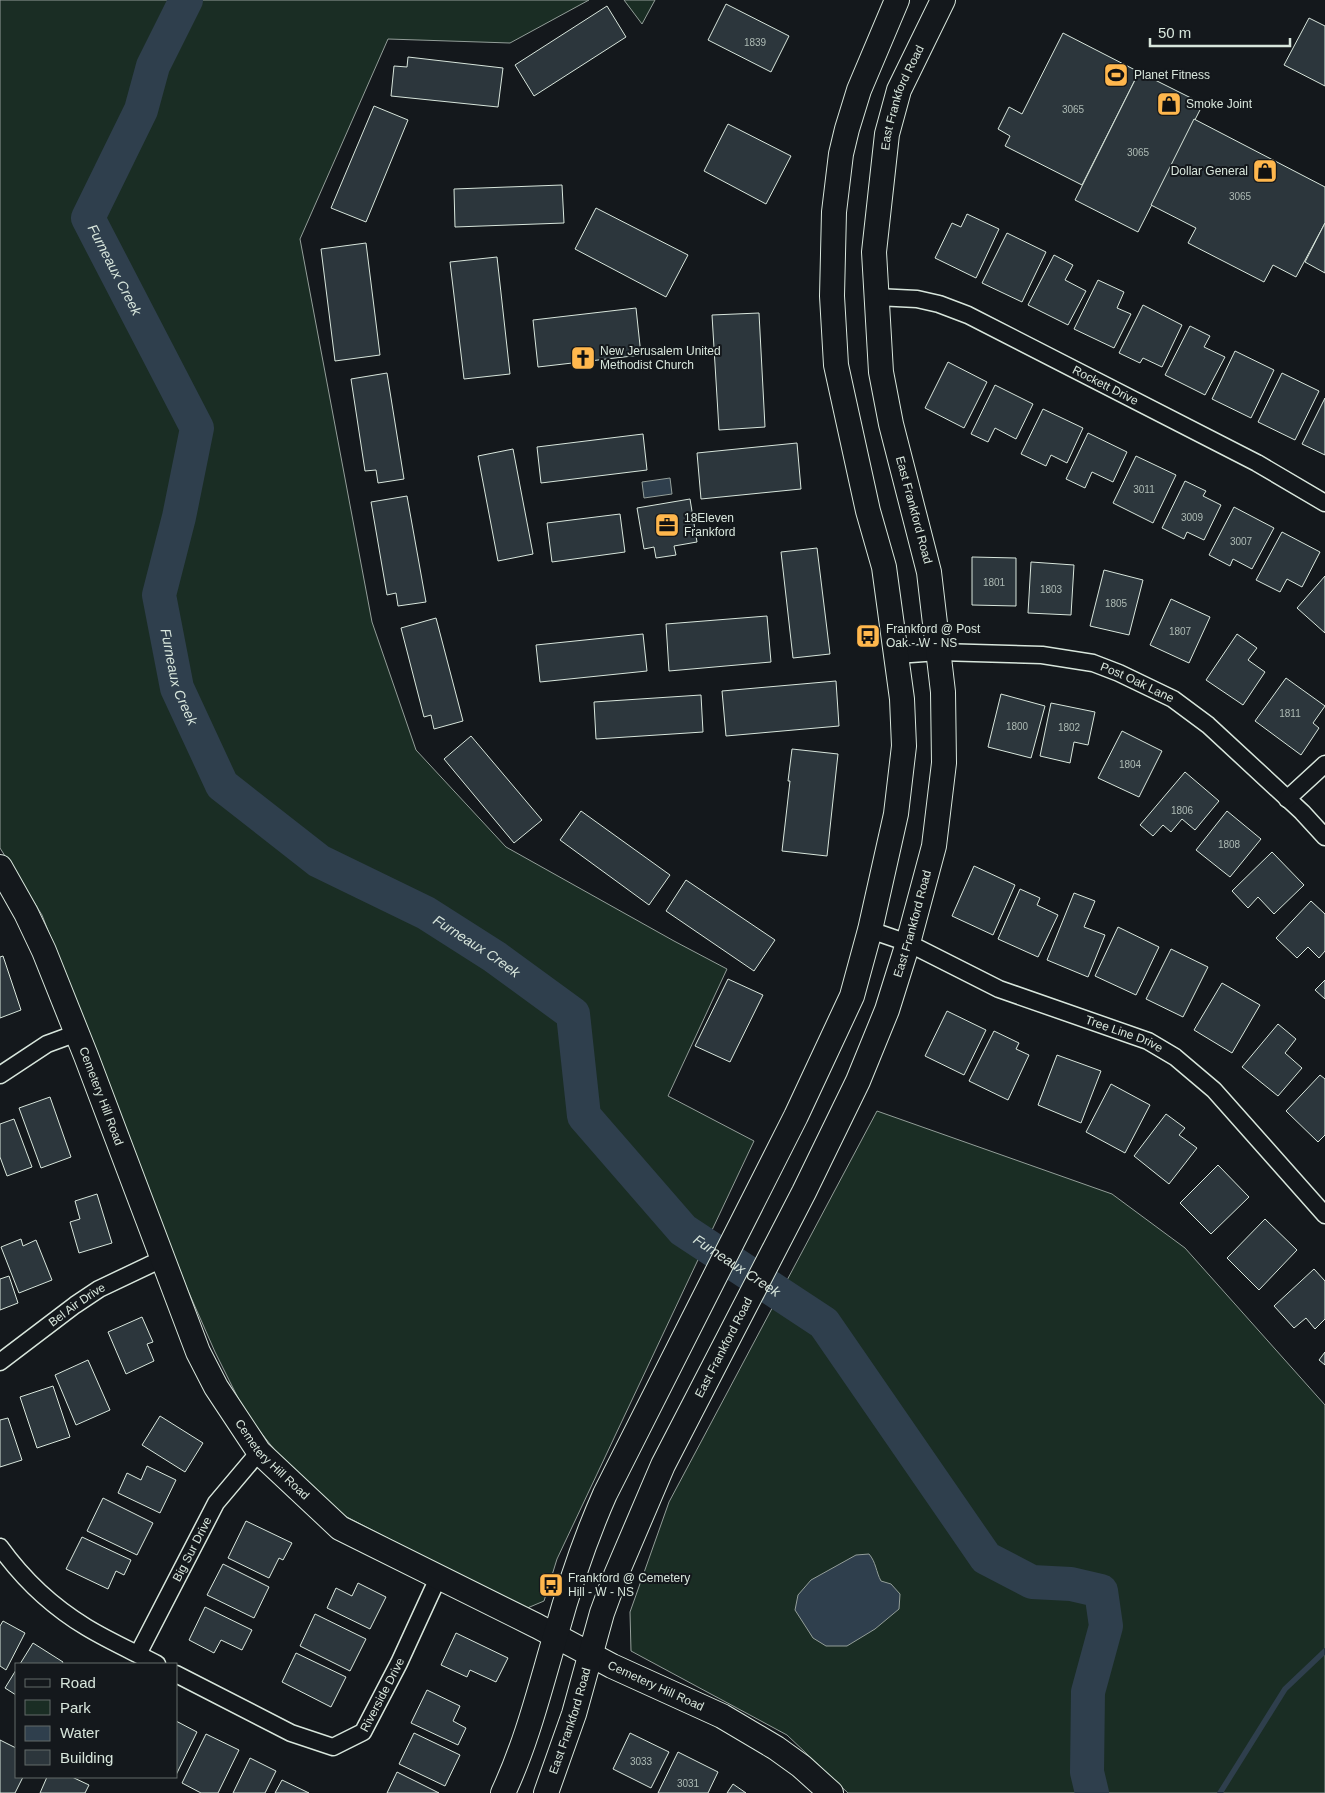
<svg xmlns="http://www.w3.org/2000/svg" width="1325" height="1793" viewBox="0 0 1325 1793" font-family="Arial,sans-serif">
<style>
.green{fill:#1a2d24;stroke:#939e99}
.water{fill:#2f3f4d;stroke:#939e99}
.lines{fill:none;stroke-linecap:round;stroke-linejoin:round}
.stream{stroke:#2f3f4d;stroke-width:5.5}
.river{stroke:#2f3f4d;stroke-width:34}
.building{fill:#2c363c;stroke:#d8e6dc}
.street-casing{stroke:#d8e6dc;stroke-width:19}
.secondary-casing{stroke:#d8e6dc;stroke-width:26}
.street{stroke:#14181c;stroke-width:16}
.secondary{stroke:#14181c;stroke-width:24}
.labels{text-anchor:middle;stroke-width:4;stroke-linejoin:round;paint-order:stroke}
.number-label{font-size:10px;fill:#adbab4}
.poi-label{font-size:12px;fill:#d8e6dc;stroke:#14181c;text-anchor:start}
.street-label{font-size:12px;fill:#d8e6dc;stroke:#14181c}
.water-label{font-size:14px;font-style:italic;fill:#d8e6dc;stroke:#14181c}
</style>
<rect width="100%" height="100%" fill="#14181c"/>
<g class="green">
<polygon points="0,0 589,0 510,43 388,39 300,239 372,622 416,750 506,847 674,941 727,969 668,1096 754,1141 557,1559 544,1601 525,1609 343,1515 290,1469 246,1414 215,1352 186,1286 42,915 0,848"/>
<polygon points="624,0 655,0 642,24"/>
<polygon points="877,1111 1112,1194 1185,1248 1325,1405 1325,1793 848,1793 787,1735 631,1651 630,1612 669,1502"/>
</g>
<g class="water">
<polygon points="670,478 672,494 644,498 642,482"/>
<path d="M 869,1554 C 876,1562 876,1572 881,1581 L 891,1584 L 900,1594 L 899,1609 L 875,1629 L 847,1646 L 826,1646 L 813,1638 L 795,1610 L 798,1595 L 811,1580 L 856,1555 Z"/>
</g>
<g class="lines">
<polyline class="stream" points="1220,1793 1285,1689 1325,1651"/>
<path class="river" id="s1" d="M 186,0 L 153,66 L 141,110 L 88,218 L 197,428 L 179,517 L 159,595 L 177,688 L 222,785 L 319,861 L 426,913 L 495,957 L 573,1014 L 584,1116 L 683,1230 L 824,1323 L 986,1558 L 1032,1582 L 1071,1584 L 1101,1591 L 1106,1626 L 1088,1692 L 1087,1772 L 1092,1793"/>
</g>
<g class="building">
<polygon points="726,4 789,36 771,72 708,40"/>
<polygon points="607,6 626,37 534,96 515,65"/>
<polygon points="1309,18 1325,26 1325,86 1284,65"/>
<polygon points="1063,33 1139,72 1082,185 1005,146 1010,136 998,129 1009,107 1022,114"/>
<polygon points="408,57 503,68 498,107 391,96 394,66 407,67"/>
<polygon points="1139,72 1203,104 1138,232 1075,200"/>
<polygon points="374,106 408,120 366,222 331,208"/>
<polygon points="1194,119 1325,187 1325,223 1296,277 1273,265 1264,282 1188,243 1196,228 1151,205"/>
<polygon points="728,124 791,156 766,204 704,171"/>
<polygon points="562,185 564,223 455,227 454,189"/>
<polygon points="596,208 688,255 666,297 575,249"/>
<polygon points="967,214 999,229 976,278 935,258 952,223 961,227"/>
<polygon points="1325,223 1325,273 1305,262"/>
<polygon points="1007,233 1046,252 1022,302 982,283"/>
<polygon points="366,243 380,355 335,361 321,249"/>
<polygon points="1054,255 1073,265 1065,280 1086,291 1068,325 1028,305"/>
<polygon points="497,257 510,374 464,379 450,262"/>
<polygon points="1098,280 1124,292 1117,308 1131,314 1114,348 1074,329"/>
<polygon points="1143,305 1182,325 1162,367 1143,358 1140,363 1119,353"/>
<polygon points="636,308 641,355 538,367 533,320"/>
<polygon points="759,313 765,427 719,430 712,315"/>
<polygon points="1190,326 1210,336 1204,347 1225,357 1205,395 1165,375"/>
<polygon points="1235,351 1274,370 1251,418 1212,399"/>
<polygon points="948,362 987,382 964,428 925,408"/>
<polygon points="387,373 404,479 378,483 376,470 365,471 351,379"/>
<polygon points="1282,373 1319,391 1295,440 1258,422"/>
<polygon points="995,385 1033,404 1016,439 995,428 988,442 971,434"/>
<polygon points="1325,398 1325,455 1302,444"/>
<polygon points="1043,409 1083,428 1067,463 1051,455 1046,466 1021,454"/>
<polygon points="1088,433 1127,452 1113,482 1092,472 1085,488 1066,479"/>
<polygon points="643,434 647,470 541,483 537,447"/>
<polygon points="797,443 801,489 701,499 697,453"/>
<polygon points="513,449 533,554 498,561 478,456"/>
<polygon points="1136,456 1176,475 1153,523 1113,503"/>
<polygon points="1185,481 1206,491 1203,496 1221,505 1204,540 1187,532 1184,539 1162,528"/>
<polygon points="407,496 426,602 398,606 396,593 387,595 371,502"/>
<polygon points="690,499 697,542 674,546 676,555 656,558 654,547 644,549 637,508"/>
<polygon points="1234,507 1274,528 1252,569 1233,559 1230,566 1209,555"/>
<polygon points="620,514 625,552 552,562 547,523"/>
<polygon points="1282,532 1320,552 1302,587 1287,579 1280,592 1256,580"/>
<polygon points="817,548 830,654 793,658 781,552"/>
<polygon points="972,557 1016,558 1016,606 972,605"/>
<polygon points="1031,562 1074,565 1071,615 1028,613"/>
<polygon points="1104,570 1143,580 1129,635 1090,626"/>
<polygon points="1325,576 1325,633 1297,608"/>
<polygon points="1171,599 1210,617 1189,663 1150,645"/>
<polygon points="767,616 771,662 669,671 666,624"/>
<polygon points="436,618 463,721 434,729 431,715 424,717 401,628"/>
<polygon points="643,634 647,671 540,682 536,645"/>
<polygon points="1237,634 1257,648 1248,660 1265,672 1243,705 1206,680"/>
<polygon points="1286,678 1325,706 1313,723 1319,728 1301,755 1255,721"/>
<polygon points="836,681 839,726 726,736 722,691"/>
<polygon points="1001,694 1045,706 1031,758 988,747"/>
<polygon points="701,695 703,732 596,739 594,702"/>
<polygon points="1051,703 1095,712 1088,745 1074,742 1070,763 1040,756"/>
<polygon points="1122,731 1162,751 1139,797 1098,778"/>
<polygon points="471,736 542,820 514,843 444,759"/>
<polygon points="792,749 838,754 827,856 782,851 790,781 788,781"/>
<polygon points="1185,772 1219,801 1195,830 1182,819 1171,832 1163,825 1153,836 1140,825"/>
<polygon points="581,811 670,875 649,905 560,840"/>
<polygon points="1227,811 1261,839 1230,877 1196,850"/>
<polygon points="1272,852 1304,885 1274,914 1258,897 1248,908 1232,891"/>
<polygon points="974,866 1015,885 993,935 952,916"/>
<polygon points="686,880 775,940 754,971 666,911"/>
<polygon points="1020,889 1040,898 1037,905 1058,915 1038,957 998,939"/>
<polygon points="1074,893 1095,901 1084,927 1105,935 1088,977 1047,960"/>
<polygon points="1311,901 1325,914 1325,951 1319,958 1308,947 1297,958 1276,938"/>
<polygon points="1118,927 1159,947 1136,995 1095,976"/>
<polygon points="1171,949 1208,967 1183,1017 1146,999"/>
<polygon points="3,956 21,1010 0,1018 0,957"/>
<polygon points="728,979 763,995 730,1062 695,1046"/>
<polygon points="1325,980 1325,999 1315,990"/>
<polygon points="1222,983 1260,1005 1232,1053 1194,1030"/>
<polygon points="947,1011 986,1030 964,1075 925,1056"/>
<polygon points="1278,1024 1296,1039 1285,1053 1302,1068 1278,1096 1242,1067"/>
<polygon points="994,1031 1019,1043 1016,1049 1029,1055 1008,1100 969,1081"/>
<polygon points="1057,1055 1101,1071 1081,1123 1038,1105"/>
<polygon points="1320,1075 1325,1079 1325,1135 1318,1142 1286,1111"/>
<polygon points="1111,1084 1150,1105 1125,1153 1086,1132"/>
<polygon points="50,1097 71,1157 41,1168 19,1108"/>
<polygon points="1166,1114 1185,1128 1179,1135 1197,1148 1169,1184 1134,1156"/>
<polygon points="14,1119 32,1167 7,1176 0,1157 0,1124"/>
<polygon points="1218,1165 1249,1197 1211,1234 1180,1203"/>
<polygon points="97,1194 112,1243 79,1253 70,1222 80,1219 75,1201"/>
<polygon points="1265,1219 1297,1250 1259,1290 1227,1258"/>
<polygon points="21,1239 23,1246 36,1240 52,1280 19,1293 1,1247"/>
<polygon points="1314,1269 1325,1281 1325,1319 1315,1329 1306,1318 1294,1328 1274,1306"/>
<polygon points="9,1276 18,1303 0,1310 0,1279"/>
<polygon points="142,1317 153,1342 147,1344 154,1361 126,1374 108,1332"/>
<polygon points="1325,1352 1325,1365 1319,1360"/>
<polygon points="88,1360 110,1410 76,1425 55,1375"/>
<polygon points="53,1386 70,1437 37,1448 20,1397"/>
<polygon points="160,1416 203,1443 185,1472 142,1445"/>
<polygon points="8,1418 22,1460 0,1467 0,1420"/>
<polygon points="147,1466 176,1480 160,1513 118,1493 127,1473 141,1480"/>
<polygon points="103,1498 153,1523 137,1555 87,1531"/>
<polygon points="246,1521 292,1543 283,1560 279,1558 269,1578 228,1558"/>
<polygon points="82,1537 131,1560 124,1575 116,1571 108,1589 66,1569"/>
<polygon points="223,1564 269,1587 254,1618 207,1595"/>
<polygon points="358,1583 386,1597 370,1629 327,1608 336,1588 352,1596"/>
<polygon points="205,1607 252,1630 242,1650 221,1640 214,1653 189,1640"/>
<polygon points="315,1614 366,1639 350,1671 300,1646"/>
<polygon points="3,1621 25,1633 6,1670 0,1666 0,1626"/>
<polygon points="456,1633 508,1658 496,1682 470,1670 467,1677 441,1665"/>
<polygon points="33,1643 63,1662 62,1664 20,1664"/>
<polygon points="296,1653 346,1677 331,1707 282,1682"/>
<polygon points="16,1670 16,1695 5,1688"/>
<polygon points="427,1690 460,1706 453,1721 466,1728 458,1745 411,1723"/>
<polygon points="176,1721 197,1732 176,1775"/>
<polygon points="414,1733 460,1755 445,1786 399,1764"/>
<polygon points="630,1733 669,1752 651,1788 613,1769"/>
<polygon points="206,1734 239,1750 218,1793 201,1793 182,1783"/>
<polygon points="0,1740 16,1748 16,1777 23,1777 15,1793 0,1793"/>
<polygon points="678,1752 718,1772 708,1793 658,1793"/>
<polygon points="250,1758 276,1771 265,1793 233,1793"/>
<polygon points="397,1772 439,1793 387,1793"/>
<polygon points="47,1777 72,1777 89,1785 85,1793 40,1793"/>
<polygon points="282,1780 309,1793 275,1793"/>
<polygon points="733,1784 746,1793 727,1793"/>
</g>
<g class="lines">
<defs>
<g id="street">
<path id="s2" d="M 876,297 L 917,299 L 939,304 L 968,315 L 1257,463 L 1325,503"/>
<path id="s3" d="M 896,655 L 939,652 L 1042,655 L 1093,663 L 1119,673 L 1173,699 L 1208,725 L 1302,812 L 1325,837"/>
<polyline points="1287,799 1325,764"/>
<path id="s4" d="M 870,930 L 908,943 L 999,989 L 1148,1041 L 1175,1057 L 1214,1090 L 1325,1215"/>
<polyline points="0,1075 47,1044 77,1033"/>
<path id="s5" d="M 0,1362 L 75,1305 L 99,1289 L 162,1259"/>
<path d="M 0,1547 C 23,1579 53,1607 86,1627 C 109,1641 134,1652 157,1664"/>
<path id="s6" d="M 138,1654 L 216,1503 L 259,1452"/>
<path id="s7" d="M 176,1674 L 291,1733 L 333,1747 L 363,1732 L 399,1663 L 438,1578"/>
</g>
<g id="secondary">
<path id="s8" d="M 0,867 L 26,913 L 44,951 L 86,1056 L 198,1352 L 216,1387 L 259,1452 L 340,1528 L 537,1626 L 612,1666 L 722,1716 L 776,1748 L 801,1766 L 831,1793"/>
<path d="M 503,1793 C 527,1742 540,1688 556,1634 C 569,1587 585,1539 605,1494 L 796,1116 L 852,996 L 870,930 L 896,814 L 904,746 L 902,699 L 884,567 L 868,511 L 836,365 L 832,296 L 834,212 L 841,154 L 847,129 L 859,90 L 897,0"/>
<path id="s9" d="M 546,1793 L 574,1714 L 602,1613 L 616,1575 L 663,1465 L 804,1192 L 858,1081 L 887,1010 L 908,943 L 934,846 L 944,763 L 943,692 L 929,572 L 891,424 L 881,372 L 874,252 L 887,134 L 899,90 L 943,0"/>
</g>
</defs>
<use href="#street" class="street-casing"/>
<use href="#secondary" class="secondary-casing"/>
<use href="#street" class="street"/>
<use href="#secondary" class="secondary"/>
</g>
<defs>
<symbol id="stadium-square" viewBox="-11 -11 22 22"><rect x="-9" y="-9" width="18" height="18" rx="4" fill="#ffb74d" stroke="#14181c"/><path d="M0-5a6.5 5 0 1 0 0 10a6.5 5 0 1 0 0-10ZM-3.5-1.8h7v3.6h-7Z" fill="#111"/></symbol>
<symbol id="shop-square" viewBox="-11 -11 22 22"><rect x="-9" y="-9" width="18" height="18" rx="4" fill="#ffb74d" stroke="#14181c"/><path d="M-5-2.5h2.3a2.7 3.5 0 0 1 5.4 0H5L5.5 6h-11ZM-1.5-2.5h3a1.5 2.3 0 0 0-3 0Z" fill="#111"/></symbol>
<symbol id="church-square" viewBox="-11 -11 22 22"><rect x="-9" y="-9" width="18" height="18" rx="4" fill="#ffb74d" stroke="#14181c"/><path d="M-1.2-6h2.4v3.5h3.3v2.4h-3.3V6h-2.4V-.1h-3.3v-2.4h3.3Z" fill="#111"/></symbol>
<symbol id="office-square" viewBox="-11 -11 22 22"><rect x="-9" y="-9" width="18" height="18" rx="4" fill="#ffb74d" stroke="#14181c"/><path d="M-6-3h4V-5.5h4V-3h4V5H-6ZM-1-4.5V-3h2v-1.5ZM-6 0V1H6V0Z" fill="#111"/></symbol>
<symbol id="bus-square" viewBox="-11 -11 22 22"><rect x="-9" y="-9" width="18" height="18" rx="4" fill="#ffb74d" stroke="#14181c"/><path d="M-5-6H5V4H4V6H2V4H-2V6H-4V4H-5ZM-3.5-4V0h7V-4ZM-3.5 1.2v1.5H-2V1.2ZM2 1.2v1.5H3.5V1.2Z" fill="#111"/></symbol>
</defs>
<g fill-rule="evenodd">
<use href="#stadium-square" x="1102" y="61" width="28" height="28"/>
<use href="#shop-square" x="1155" y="90" width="28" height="28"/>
<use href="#shop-square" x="1251" y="157" width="28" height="28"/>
<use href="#church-square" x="569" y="344" width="28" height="28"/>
<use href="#office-square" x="653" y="511" width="28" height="28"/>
<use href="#bus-square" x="854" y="622" width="28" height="28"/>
<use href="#bus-square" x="537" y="1571" width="28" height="28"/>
</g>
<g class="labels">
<g class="number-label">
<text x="755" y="46">1839</text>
<text x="1073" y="113">3065</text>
<text x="1138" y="156">3065</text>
<text x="1240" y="200">3065</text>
<text x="1144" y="493">3011</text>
<text x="1192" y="521">3009</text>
<text x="1241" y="545">3007</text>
<text x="994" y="586">1801</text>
<text x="1051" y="593">1803</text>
<text x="1116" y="607">1805</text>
<text x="1180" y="635">1807</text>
<text x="1290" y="717">1811</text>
<text x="1017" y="730">1800</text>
<text x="1069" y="731">1802</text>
<text x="1130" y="768">1804</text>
<text x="1182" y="814">1806</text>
<text x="1229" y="848">1808</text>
<text x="641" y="1765">3033</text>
<text x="688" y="1787">3031</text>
</g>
<g class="poi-label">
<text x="1134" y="79">Planet Fitness</text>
<text x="1186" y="108">Smoke Joint</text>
<text x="1248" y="175" text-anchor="end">Dollar General</text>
<text x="600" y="355">New Jerusalem United<tspan x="600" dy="14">Methodist Church</tspan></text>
<text x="684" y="522">18Eleven<tspan x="684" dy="14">Frankford</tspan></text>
<text x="886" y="633">Frankford @ Post<tspan x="886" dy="14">Oak - W - NS</tspan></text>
<text x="568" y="1582">Frankford @ Cemetery<tspan x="568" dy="14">Hill - W - NS</tspan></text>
</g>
<g class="street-label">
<text dy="4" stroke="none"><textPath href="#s9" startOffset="1786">East Frankford Road</textPath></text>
<text dy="4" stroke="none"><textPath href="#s2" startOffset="249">Rockett Drive</textPath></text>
<text transform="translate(914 510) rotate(75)" y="4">East Frankford Road</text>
<text dy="4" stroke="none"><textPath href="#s3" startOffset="246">Post Oak Lane</textPath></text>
<text dy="4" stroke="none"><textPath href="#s9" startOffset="946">East Frankford Road</textPath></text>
<text dy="4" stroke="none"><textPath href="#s4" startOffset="275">Tree Line Drive</textPath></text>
<text dy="4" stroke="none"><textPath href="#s8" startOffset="251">Cemetery Hill Road</textPath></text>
<text dy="4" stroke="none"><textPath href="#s5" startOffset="96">Bel Air Drive</textPath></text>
<text dy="4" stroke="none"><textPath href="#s9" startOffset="481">East Frankford Road</textPath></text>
<text dy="4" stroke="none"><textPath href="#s8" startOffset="656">Cemetery Hill Road</textPath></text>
<text dy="4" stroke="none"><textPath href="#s6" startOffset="118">Big Sur Drive</textPath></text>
<text dy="4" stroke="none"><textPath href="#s8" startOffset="1106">Cemetery Hill Road</textPath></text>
<text dy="4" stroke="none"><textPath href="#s7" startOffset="249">Riverside Drive</textPath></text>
<text dy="4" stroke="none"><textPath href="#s9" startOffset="76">East Frankford Road</textPath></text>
</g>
<g class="water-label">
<text dy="5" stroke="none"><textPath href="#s1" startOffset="298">Furneaux Creek</textPath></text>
<text dy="5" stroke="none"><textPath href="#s1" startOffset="732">Furneaux Creek</textPath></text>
<text dy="5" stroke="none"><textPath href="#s1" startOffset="1152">Furneaux Creek</textPath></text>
<text dy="5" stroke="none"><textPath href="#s1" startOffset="1588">Furneaux Creek</textPath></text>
</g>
</g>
<rect x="15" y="1663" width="162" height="115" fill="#14181c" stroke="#626a69"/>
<rect x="25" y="1679" width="25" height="8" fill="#14181c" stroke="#626a69"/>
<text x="60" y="1688" font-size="15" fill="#d8e6dc">Road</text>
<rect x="25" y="1700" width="25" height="15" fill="#1a2d24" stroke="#626a69"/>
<text x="60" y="1713" font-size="15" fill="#d8e6dc">Park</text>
<rect x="25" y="1726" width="25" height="15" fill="#2f3f4d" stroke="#626a69"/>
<text x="60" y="1738" font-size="15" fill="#d8e6dc">Water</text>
<rect x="25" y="1750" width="25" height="15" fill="#2c363c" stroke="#626a69"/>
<text x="60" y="1763" font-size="15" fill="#d8e6dc">Building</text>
<path d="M1150 38v8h140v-8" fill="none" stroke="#d8e6dc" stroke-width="2.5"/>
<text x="1158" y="38" font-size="15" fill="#d8e6dc" stroke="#14181c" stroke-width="4" paint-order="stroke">50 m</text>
</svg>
